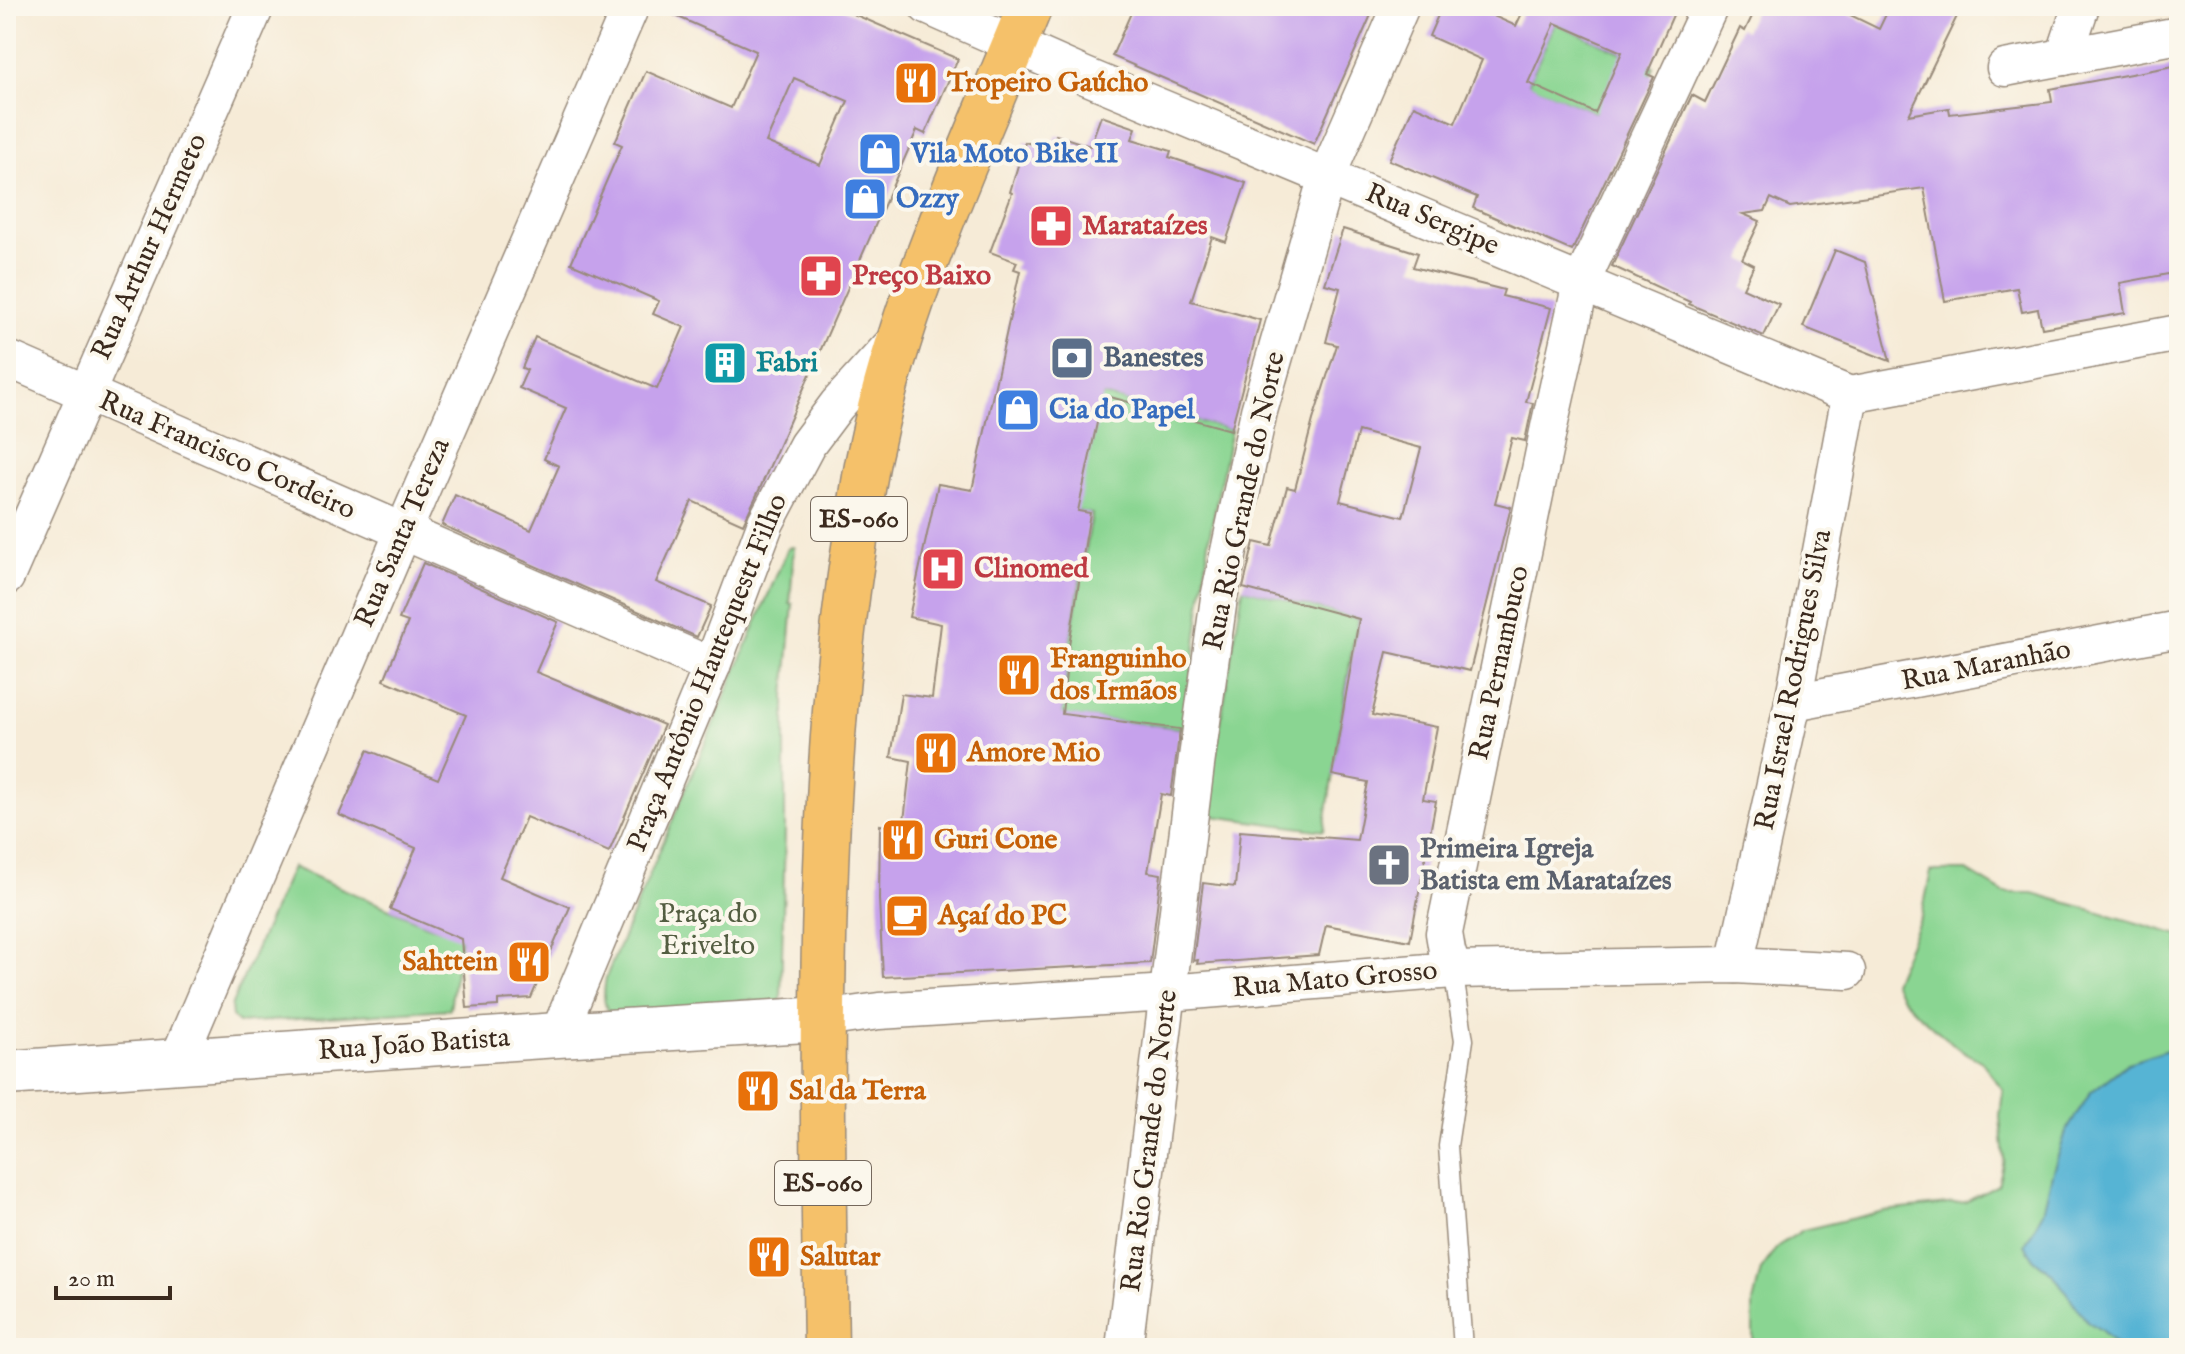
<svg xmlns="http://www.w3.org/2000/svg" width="2185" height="1354" font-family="'IM FELL English',serif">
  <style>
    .green { fill: #8ad592; stroke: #628058; stroke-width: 2 }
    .water { fill: #56b4d4; stroke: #486f79; stroke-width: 2 }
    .building { fill: #c6a2ec; fill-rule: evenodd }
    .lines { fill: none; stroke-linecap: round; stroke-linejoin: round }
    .service-casing { stroke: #988a7a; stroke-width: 21 }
    .minor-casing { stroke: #988a7a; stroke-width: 39 }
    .tertiary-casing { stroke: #988a7a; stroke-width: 47 }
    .primary-casing { stroke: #988a7a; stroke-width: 47 }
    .service { stroke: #fff; stroke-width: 18 }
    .minor { stroke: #fff; stroke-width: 36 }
    .tertiary { stroke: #fff; stroke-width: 44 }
    .primary { stroke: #f5c16b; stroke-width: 44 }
    .labels { text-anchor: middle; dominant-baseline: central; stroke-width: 8; stroke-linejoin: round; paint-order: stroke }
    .shield { fill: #fbf7ec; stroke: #75685c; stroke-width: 2 }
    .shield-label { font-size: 26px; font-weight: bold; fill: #3b2a1e }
    .food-label { font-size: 28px; font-weight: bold; fill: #c56008; stroke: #fbf7ec; text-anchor: start }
    .shop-label { font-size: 28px; font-weight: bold; fill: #366cbe; stroke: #fbf7ec; text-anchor: start }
    .street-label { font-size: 28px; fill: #3b2a1e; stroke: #fbf7ec }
    .health-label { font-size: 28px; font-weight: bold; fill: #be3a42; stroke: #fbf7ec; text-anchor: start }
    .service-label { font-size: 28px; font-weight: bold; fill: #4e5e75; stroke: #fbf7ec; text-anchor: start }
    .culture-label { font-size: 28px; font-weight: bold; fill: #0d838f; stroke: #fbf7ec; text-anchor: start }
    .worship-label { font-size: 28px; font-weight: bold; fill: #5b616d; stroke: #fbf7ec; text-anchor: start }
    .park-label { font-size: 28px; fill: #535d41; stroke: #fbf7ec }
  </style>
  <rect width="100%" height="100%" fill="#fbf7ec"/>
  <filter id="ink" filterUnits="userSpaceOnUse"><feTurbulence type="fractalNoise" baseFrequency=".0125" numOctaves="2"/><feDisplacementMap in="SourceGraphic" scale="16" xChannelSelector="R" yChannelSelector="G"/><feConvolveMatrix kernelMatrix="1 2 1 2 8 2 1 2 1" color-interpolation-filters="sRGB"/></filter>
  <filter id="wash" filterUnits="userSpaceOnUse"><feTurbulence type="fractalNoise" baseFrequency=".006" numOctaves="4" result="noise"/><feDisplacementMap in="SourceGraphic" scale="32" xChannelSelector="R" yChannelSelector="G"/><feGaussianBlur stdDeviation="1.8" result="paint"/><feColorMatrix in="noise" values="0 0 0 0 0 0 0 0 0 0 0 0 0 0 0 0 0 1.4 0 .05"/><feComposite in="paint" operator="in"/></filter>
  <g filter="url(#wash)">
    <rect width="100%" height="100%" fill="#f6ebd7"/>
    <!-- green -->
    <g class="green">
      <polygon points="1516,6 1563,6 1556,23 1654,67 1641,97 1595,113 1528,84 1555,23"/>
      <polygon points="1103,395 1231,430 1210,534 1185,729 1062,715 1068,651 1092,514 1052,506"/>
      <path d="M794,547L790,604H793L785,696V829L781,1000L753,1010L752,1000L642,1013L609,1014C602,1001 604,991 606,977L788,548Z"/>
      <polygon points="1243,588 1359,619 1353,644 1324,831 1205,815"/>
      <polygon points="292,867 427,925 461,936 450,1009 238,1023 232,1017 231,1006"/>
      <polygon points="1931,871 1967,871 2004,893 2033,893 2179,935 2179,1348 1782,1348 1753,1341 1753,1303 1761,1270 1778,1246 1803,1230 1884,1211 1966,1202 1998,1185 2004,1160 2000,1117 2003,1090 1982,1062 1958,1048 1919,1015 1902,998 1893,982 1922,915"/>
    </g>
    <!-- water -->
    <polygon class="water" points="2179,1048 2179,1348 2120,1348 2102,1331 2087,1321 2053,1274 2034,1259 2025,1245 2043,1212 2052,1174 2067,1129 2091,1092 2128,1063 2171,1049"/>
    <g id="blocks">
      <!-- building -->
      <g class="building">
        <path d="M653,6H835L958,59L925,134L917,130L761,486L743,524L692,501L656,582L711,606L697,637L442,525L455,495L531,530L559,466L544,459L566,408L519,388L527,370L522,368L535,337L657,389L684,327L653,314L659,301L571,263L622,145L615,142L646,71L731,108L756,51ZM794,78L848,101L820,165L766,142Z"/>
        <polygon points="1134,6 1375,6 1314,144 1112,56"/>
        <path d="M1442,6H1471L1516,26L1524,9L1517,6H1677L1647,74L1654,77L1572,251L1473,208L1477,197L1389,160L1414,105L1455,123L1482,60L1429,36ZM1555,23L1622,52L1595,113L1528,83Z"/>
        <polygon points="1757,6 1832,6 1879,29 1890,6 1962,6 1909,115 1949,108 1950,114 2052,102 2050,89 2179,65 2179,272 2120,283 2125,313 2042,328 2038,309 2022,312 2017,288 1945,301 1924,188 1790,207 1771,198 1765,211 1743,214 1760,221 1742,259 1754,265 1743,288 1779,304 1764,336 1689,304 1690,302 1612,266 1692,95 1705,102 1740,28 1745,31"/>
        <polygon points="1101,116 1136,128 1132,139 1171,151 1169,157 1246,183 1226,242 1212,237 1191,301 1260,320 1231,430 1103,395 1078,511 1090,513 1068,651 1062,714 1180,729 1171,796 1161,794 1148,872 1161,874 1150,963 883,977 879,899 880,825 903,829 911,761 891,757 901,694 932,698 941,624 909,617 938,484 972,490 1020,271 1014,269 1017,262 990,252 1012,193 1010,192 1025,142 1051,150 1056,135 1090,146"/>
        <path d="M1343,229L1418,253L1413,267L1504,290L1502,296L1551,308L1526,402L1533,403L1525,441L1512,438L1495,503L1511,507L1470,671L1387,652L1372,715L1437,727L1423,799L1436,801L1410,941L1326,925L1319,955L1197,964L1198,960L1193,961L1203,883L1235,887L1240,831L1357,840L1368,782L1332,775L1359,619L1243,588L1254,542L1271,546L1287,487L1295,489L1313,420L1337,345L1326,342L1340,288L1325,284ZM1358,431L1421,448L1403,517L1340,501Z"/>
        <polygon points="1835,250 1865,262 1890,361 1803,327"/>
        <polygon points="423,563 558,622 536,672 664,725 609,852 526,817 500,877 570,907 531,998 498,1000 498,1006 467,1008 461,939 390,909 416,848 339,815 368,750 438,779 466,715 384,680 408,622 399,619"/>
      </g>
    </g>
  </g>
  <g filter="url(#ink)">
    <use href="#blocks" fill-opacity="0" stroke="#988a7a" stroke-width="2"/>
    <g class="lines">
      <!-- service casing -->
      <g class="service-casing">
        <polyline id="service" points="1453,970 1464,1040 1448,1146 1463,1348"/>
      </g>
      <!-- minor casing -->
      <g class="minor-casing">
        <g id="minor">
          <polyline points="927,6 1083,75 1850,395"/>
          <polyline points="2064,57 2081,6"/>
          <polyline points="2005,68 2179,35"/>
          <polyline points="6,358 712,666"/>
          <polyline points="1850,395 2179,333"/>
          <polyline points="6,577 256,6"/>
          <polyline points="1793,702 2179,629"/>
          <polyline points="1735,965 1793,702 1850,395"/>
          <polyline points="1453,970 1447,951 1444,933 1549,427 1581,283 1710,6"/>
          <polyline points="823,1019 879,1011 1168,993 1453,970 1735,965 1847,971"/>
          <polyline points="558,1035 712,666 766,522 807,445 837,405 899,337"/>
          <polyline points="177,1062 403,532 631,6"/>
          <polyline points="1124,1348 1196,765 1219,598 1259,411 1327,176 1401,6"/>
        </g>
      </g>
      <!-- tertiary casing -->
      <g class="tertiary-casing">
        <polyline id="tertiary" points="6,1073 558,1035 823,1019"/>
      </g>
      <!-- primary casing -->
      <g class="primary-casing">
        <path id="primary" d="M826,1348C823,1159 819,971 830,782C835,695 844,608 858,522C862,497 865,471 871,447C903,293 972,151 1030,6"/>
      </g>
      <!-- service -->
      <use href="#service" class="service"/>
      <!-- minor -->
      <use href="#minor" class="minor"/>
      <!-- tertiary -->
      <use href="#tertiary" class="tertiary"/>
      <!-- primary -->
      <use href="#primary" class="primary"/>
    </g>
  </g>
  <!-- icons -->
  <defs>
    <g id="restaurant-square" transform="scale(2.3)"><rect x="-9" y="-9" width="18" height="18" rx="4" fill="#e8710a" stroke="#fbf7ec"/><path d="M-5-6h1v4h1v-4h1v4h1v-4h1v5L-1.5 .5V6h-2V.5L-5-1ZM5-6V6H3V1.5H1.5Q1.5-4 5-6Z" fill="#fff"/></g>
    <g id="shop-square" transform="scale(2.3)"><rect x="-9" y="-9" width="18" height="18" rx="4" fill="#3f7fe0" stroke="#fbf7ec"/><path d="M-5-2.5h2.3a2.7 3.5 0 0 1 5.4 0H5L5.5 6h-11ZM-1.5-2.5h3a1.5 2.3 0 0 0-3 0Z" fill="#fff"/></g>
    <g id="pharmacy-square" transform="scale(2.3)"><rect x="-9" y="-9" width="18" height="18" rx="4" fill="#e0444e" stroke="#fbf7ec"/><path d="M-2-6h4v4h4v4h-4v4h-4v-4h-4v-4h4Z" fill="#fff"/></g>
    <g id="bank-square" transform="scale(2.3)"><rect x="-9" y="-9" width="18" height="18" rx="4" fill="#5c6f8a" stroke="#fbf7ec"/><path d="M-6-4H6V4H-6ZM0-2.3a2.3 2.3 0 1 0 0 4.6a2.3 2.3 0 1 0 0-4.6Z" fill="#fff"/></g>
    <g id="building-square" transform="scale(2.3)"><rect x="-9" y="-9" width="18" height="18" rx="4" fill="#0f9aa8" stroke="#fbf7ec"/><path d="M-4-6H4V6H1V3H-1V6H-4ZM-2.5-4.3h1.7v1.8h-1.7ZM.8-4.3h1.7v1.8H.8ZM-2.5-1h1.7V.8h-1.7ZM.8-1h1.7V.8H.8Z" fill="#fff"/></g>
    <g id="hospital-square" transform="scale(2.3)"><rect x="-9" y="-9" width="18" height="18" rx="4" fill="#e0444e" stroke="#fbf7ec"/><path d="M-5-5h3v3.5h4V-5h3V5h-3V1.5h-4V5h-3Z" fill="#fff"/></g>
    <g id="church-square" transform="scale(2.3)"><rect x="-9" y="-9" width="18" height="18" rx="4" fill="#6b7280" stroke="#fbf7ec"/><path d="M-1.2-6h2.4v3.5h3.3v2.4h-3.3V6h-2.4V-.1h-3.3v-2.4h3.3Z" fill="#fff"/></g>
    <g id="cafe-square" transform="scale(2.3)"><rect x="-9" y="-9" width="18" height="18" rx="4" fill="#e8710a" stroke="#fbf7ec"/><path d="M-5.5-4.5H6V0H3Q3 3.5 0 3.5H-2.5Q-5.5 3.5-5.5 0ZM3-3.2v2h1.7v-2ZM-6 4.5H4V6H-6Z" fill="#fff"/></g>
  </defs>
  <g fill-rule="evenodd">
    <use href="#restaurant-square" x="916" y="83"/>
    <use href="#shop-square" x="880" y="154"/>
    <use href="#shop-square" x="865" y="199"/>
    <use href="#pharmacy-square" x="1051" y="226"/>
    <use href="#pharmacy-square" x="821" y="276"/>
    <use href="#bank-square" x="1072" y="358"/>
    <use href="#building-square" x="725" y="363"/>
    <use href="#shop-square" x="1018" y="410"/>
    <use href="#hospital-square" x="943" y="569"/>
    <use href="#restaurant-square" x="1019" y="675"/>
    <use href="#restaurant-square" x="936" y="753"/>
    <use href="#restaurant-square" x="903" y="840"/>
    <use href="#church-square" x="1389" y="865"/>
    <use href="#cafe-square" x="907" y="916"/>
    <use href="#restaurant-square" x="529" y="962"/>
    <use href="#restaurant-square" x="758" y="1091"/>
    <use href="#restaurant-square" x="769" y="1257"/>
  </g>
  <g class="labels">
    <!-- shield labels -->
    <g class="shield">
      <rect x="811" y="497" width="96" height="44" rx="6"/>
      <rect x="775" y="1161" width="96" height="44" rx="6"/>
    </g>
    <g class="shield-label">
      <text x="859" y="519">ES-060</text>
      <text x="823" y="1183">ES-060</text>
    </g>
    <!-- food labels -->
    <g class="food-label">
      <text x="947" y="83">Tropeiro Gaúcho</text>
      <text x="1050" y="659">Franguinho<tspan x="1050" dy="32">dos Irmãos</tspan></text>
      <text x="967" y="753">Amore Mio</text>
      <text x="934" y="840">Guri Cone</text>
      <text x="938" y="916">Açaí do PC</text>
      <text x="498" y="962" text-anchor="end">Sahttein</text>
      <text x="789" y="1091">Sal da Terra</text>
      <text x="800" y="1257">Salutar</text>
    </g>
    <!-- shop labels -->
    <g class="shop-label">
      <text x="911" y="154">Vila Moto Bike II</text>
      <text x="896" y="199">Ozzy</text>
      <text x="1049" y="410">Cia do Papel</text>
    </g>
    <!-- street labels -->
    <g class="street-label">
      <text transform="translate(1432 220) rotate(23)">Rua Sergipe</text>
      <text transform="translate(150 247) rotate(-66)">Rua Arthur Hermeto</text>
      <text transform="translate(227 456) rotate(24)">Rua Francisco Cordeiro</text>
      <text transform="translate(1245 501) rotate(-78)">Rua Rio Grande do Norte</text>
      <text transform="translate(403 533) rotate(-67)">Rua Santa Tereza</text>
      <text transform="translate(1500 663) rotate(-78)">Rua Pernambuco</text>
      <text transform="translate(1986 666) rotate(-11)">Rua Maranhão</text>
      <text transform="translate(708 673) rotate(-68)">Praça Antônio Hautequestt Filho</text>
      <text transform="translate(1794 680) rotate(-79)">Rua Israel Rodrigues Silva</text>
      <text transform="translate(1335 980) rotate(-5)">Rua Mato Grosso</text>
      <text transform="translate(414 1045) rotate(-4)">Rua João Batista</text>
      <text transform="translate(1150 1141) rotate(-83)">Rua Rio Grande do Norte</text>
    </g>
    <!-- health labels -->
    <g class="health-label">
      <text x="1082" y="226">Marataízes</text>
      <text x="852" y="276">Preço Baixo</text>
      <text x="974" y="569">Clinomed</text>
    </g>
    <!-- service labels -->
    <g class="service-label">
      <text x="1103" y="358">Banestes</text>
    </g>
    <!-- culture labels -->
    <g class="culture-label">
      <text x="756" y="363">Fabri</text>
    </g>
    <!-- worship labels -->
    <g class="worship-label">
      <text x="1420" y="849">Primeira Igreja<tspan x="1420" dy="32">Batista em Marataízes</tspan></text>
    </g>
    <!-- park labels -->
    <g class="park-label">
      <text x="708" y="914">Praça do<tspan x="708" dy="32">Erivelto</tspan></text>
    </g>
  </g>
  <!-- margin -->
  <rect width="2185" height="1354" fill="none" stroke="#fbf7ec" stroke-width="32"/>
  <!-- scale -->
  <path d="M56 1286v12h114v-12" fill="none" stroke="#3b2a1e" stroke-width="4"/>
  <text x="68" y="1286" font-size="24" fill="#3b2a1e" stroke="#fbf7ec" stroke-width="6" paint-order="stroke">20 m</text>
</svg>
